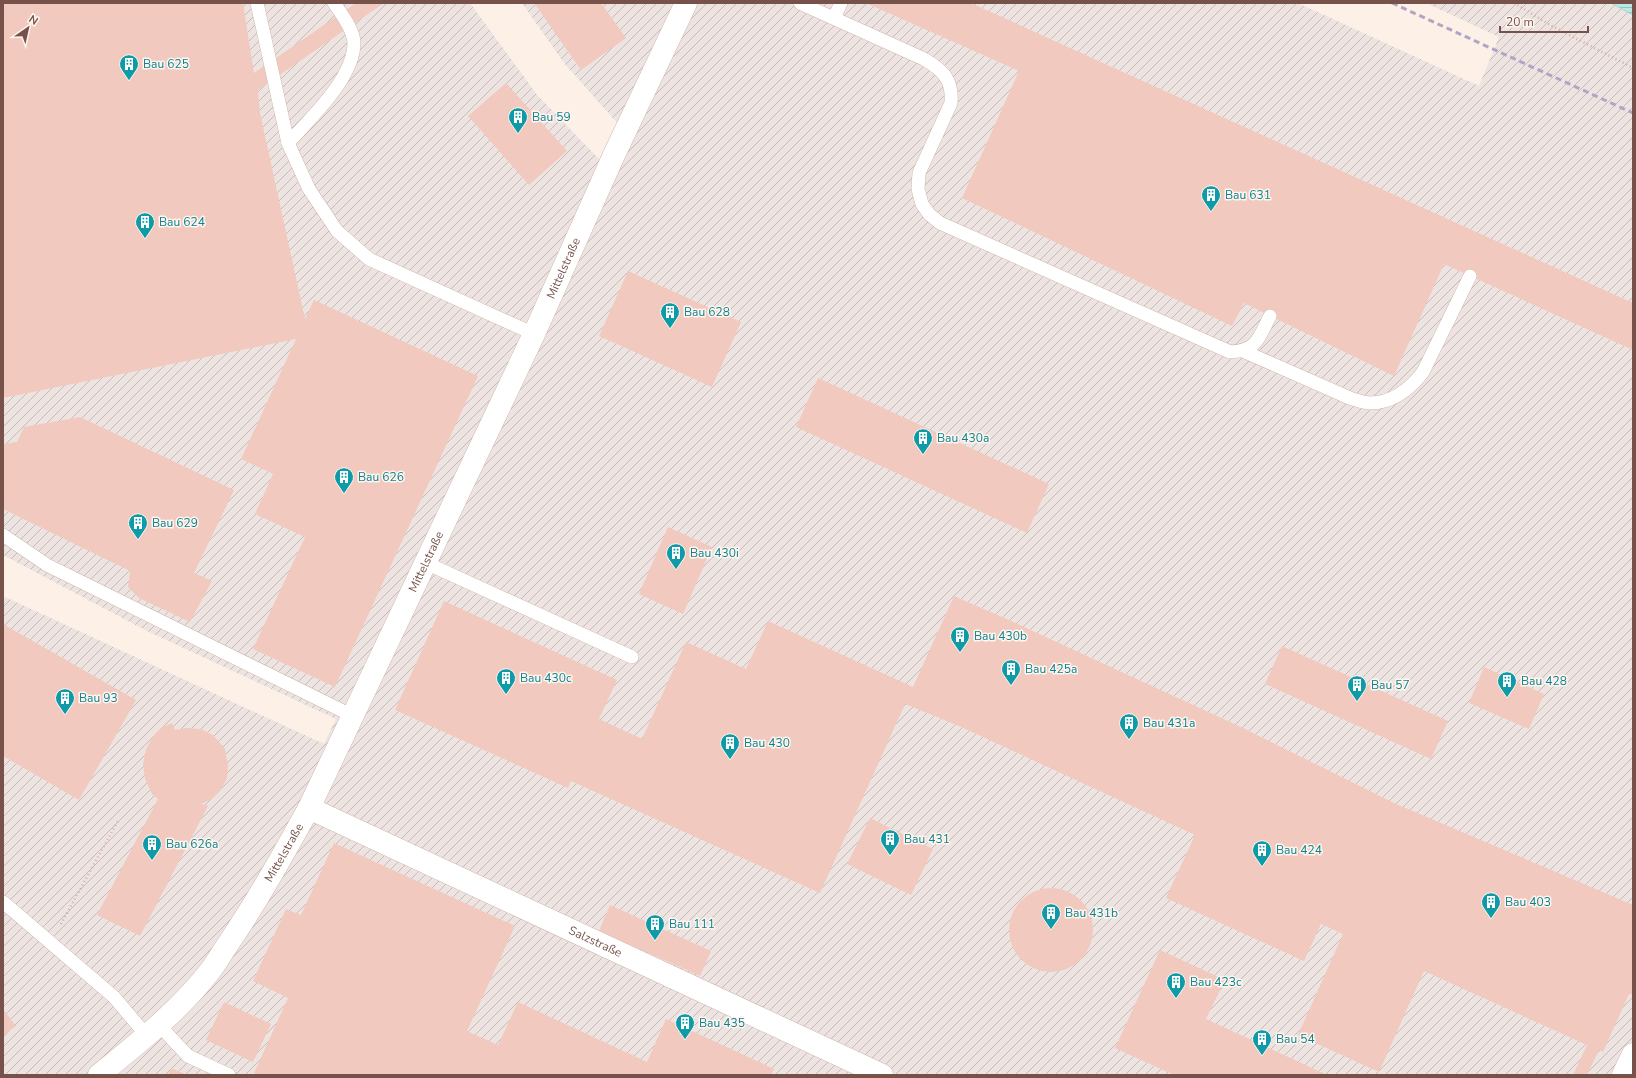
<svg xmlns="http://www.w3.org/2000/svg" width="1636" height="1078" font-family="'Nunito Sans',sans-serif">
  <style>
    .industrial { fill: url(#industrial-furrows) }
    .water { fill: url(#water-rules); stroke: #a1d8d7 }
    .building { fill: #f2c9be }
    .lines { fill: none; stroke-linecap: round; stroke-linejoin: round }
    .service-casing { stroke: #d1b8af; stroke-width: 14 }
    .minor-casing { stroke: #d1b8af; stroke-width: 23 }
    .path { stroke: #d7aca1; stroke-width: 2.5; stroke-dasharray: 1 3; stroke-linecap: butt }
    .service { stroke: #fff; stroke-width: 13 }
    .minor { stroke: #fff; stroke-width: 22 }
    .rail { stroke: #b1a5c7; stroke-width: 3; stroke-dasharray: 6 4; stroke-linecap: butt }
    .labels { text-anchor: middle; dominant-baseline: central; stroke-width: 3; stroke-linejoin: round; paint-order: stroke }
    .culture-label { font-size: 12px; fill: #0d838f; stroke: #fff5ee; text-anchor: start }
    .street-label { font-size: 12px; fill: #77524b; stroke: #fff5ee }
  </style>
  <defs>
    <pattern id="industrial-furrows" width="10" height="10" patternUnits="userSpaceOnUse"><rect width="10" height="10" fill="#ede4e1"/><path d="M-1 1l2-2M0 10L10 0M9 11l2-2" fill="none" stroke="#c5bbb8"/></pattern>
    <pattern id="water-rules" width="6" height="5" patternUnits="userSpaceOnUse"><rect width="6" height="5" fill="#bbe7e5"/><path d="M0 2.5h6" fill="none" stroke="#9dbebc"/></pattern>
  </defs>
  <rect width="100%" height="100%" fill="#fcf0e7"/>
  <!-- industrial -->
  <polygon class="industrial" points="3,3 470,3 538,96 602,162 619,125 564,63 522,3 1298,3 1479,86 1499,37 1426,3 1611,3 1633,15 1633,1075 3,1075 3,596 324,744 336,719 145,630 3,555"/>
  <!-- water -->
  <polygon class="water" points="1611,3 1633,3 1633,15"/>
  <!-- building -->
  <g class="building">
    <polygon points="3,3 243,3 254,73 356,3 384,3 258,90 260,113 305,319 314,300 478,376 335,687 253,649 305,537 255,514 273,474 241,459 296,339 3,398"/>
    <polygon points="534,3 601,3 626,38 581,70"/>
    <polygon points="866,3 971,3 1633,303 1633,350 1444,264 1394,376 1244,303 1232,326 962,198 1019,71"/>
    <polygon points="506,83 567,151 529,185 468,116"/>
    <polygon points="628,271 741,322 712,387 599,336"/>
    <polygon points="818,378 1049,484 1027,533 796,427"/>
    <polygon points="80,417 234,490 194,573 212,581 190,622 139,598 128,587 130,571 3,509 3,444 17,442 24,427"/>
    <polygon points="668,527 712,547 683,614 639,594"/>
    <polygon points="954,596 1009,620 1243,728 1394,803 1633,905 1633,995 1629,994 1603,1052 1599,1050 1587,1075 1573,1075 1587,1045 1424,971 1379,1072 1298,1035 1343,934 1321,924 1304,961 1166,898 1195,835 959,726 905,704 820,893 571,781 568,788 395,710 444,601 617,680 599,719 642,739 686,642 746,669 768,621 913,687"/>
    <polygon points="3,624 136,700 79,800 3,756"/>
    <polygon points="1282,646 1448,721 1431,759 1265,684"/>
    <polygon points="1484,667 1544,694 1529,729 1469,703"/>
    <polygon points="172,723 175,730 186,728 201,729 213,735 225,749 228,766 227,778 221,790 212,799 201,804 208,806 140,936 97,915 158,799 152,794 145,779 143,764 146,749 154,735 161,728"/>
    <polygon points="870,818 933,849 911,895 847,864"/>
    <polygon points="334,843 515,926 467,1031 498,1045 518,1002 647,1062 666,1019 774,1069 771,1075 259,1075 254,1073 288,998 253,981 286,909 301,915"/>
    <circle cx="1051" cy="930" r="42"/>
    <polygon points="610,905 711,951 700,976 599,931"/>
    <polygon points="1160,950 1225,980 1206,1019 1327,1075 1174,1075 1115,1048"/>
    <polygon points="224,1002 271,1024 253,1062 206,1040"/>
    <polygon points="3,1009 16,1026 3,1036"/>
    <polygon points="171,1068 187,1075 168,1075"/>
  </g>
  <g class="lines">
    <!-- service casing -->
    <g class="service-casing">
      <g id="service">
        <polyline points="257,3 288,143 309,189 337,231 369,259 534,334"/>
        <path d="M800,3L924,59C943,70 953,80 951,103L919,173L918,189L922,204L929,214L940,223L1230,352C1258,350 1258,339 1270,316"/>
        <polyline points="834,18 841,3"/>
        <path d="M288,143C310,119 354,78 354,43C354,30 341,13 334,3"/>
        <path d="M1243,351L1352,399C1357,400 1364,403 1370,403C1393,403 1410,389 1423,372L1470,276"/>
        <polyline points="3,535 47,565 353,716"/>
        <polyline points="426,563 632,657"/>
        <polyline points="3,902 114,997 147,1036"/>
        <polyline points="158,1024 188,1056 229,1075"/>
      </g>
    </g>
    <!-- minor casing -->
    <g class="minor-casing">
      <g id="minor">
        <path id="s1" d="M309,808L882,1075"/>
        <path id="s2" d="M99,1075C138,1043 179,1011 210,971C217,962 223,951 230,941C259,898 284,853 309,808L534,334L613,157L686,3"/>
        <polyline points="1623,1075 1633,1054"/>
      </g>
    </g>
    <!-- path -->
    <g class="path">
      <polyline points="1514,3 1552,26 1633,68"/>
      <polyline points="61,924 119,819"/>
    </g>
    <!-- service -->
    <use href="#service" class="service"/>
    <!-- minor -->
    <use href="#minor" class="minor"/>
    <!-- rail -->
    <polyline class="rail" points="1392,3 1633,113"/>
  </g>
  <!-- icons -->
  <defs>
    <g id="building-pin" transform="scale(1)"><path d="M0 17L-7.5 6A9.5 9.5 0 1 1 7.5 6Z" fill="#0f9aa8" stroke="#fff5ee"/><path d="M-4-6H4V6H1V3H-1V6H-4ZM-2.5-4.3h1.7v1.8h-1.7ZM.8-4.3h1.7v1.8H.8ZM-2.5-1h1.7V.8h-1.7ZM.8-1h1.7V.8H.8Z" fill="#fff"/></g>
  </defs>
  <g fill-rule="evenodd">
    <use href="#building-pin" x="129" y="64"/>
    <use href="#building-pin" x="518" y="117"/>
    <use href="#building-pin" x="1211" y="195"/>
    <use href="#building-pin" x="145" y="222"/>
    <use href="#building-pin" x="670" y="312"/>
    <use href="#building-pin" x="923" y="438"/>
    <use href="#building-pin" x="344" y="477"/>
    <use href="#building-pin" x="138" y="523"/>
    <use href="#building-pin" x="676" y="553"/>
    <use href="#building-pin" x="960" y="636"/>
    <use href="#building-pin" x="1011" y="669"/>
    <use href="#building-pin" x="506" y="678"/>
    <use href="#building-pin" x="1507" y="681"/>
    <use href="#building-pin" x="1357" y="685"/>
    <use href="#building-pin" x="65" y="698"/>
    <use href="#building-pin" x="1129" y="723"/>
    <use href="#building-pin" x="730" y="743"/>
    <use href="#building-pin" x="890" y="839"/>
    <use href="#building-pin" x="152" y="844"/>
    <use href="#building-pin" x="1262" y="850"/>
    <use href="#building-pin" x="1491" y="902"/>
    <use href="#building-pin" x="1051" y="913"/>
    <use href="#building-pin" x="655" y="924"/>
    <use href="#building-pin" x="1176" y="982"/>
    <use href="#building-pin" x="685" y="1023"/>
    <use href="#building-pin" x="1262" y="1039"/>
  </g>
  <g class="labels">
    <!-- culture labels -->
    <g class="culture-label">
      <text x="143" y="64">Bau 625</text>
      <text x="532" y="117">Bau 59</text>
      <text x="1225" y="195">Bau 631</text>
      <text x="159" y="222">Bau 624</text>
      <text x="684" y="312">Bau 628</text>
      <text x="937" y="438">Bau 430a</text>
      <text x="358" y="477">Bau 626</text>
      <text x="152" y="523">Bau 629</text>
      <text x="690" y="553">Bau 430i</text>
      <text x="974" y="636">Bau 430b</text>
      <text x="1025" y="669">Bau 425a</text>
      <text x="520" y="678">Bau 430c</text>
      <text x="1521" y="681">Bau 428</text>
      <text x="1371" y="685">Bau 57</text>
      <text x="79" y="698">Bau 93</text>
      <text x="1143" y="723">Bau 431a</text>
      <text x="744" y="743">Bau 430</text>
      <text x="904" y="839">Bau 431</text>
      <text x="166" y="844">Bau 626a</text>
      <text x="1276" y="850">Bau 424</text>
      <text x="1505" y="902">Bau 403</text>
      <text x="1065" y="913">Bau 431b</text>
      <text x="669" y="924">Bau 111</text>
      <text x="1190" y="982">Bau 423c</text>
      <text x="699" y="1023">Bau 435</text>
      <text x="1276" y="1039">Bau 54</text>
    </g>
    <!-- street labels -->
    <g class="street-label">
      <text stroke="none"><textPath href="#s2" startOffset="940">Mittelstraße</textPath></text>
      <text stroke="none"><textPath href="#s2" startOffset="616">Mittelstraße</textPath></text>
      <text stroke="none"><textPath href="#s2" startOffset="292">Mittelstraße</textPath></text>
      <text stroke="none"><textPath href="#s1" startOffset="316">Salzstraße</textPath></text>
    </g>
  </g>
  <!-- border -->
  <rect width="1636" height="1078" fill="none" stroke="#77524b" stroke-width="8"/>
  <!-- north arrow -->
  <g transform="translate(28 28) rotate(34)" stroke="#fff5ee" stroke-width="3" paint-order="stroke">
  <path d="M0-3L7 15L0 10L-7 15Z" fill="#77524b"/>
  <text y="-6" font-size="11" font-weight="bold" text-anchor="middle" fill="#77524b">N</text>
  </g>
  <!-- scale -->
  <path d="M1500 26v6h88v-6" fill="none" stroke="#77524b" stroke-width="2"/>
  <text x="1506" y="26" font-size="12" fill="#77524b" stroke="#fff5ee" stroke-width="3" paint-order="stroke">20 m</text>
</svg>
